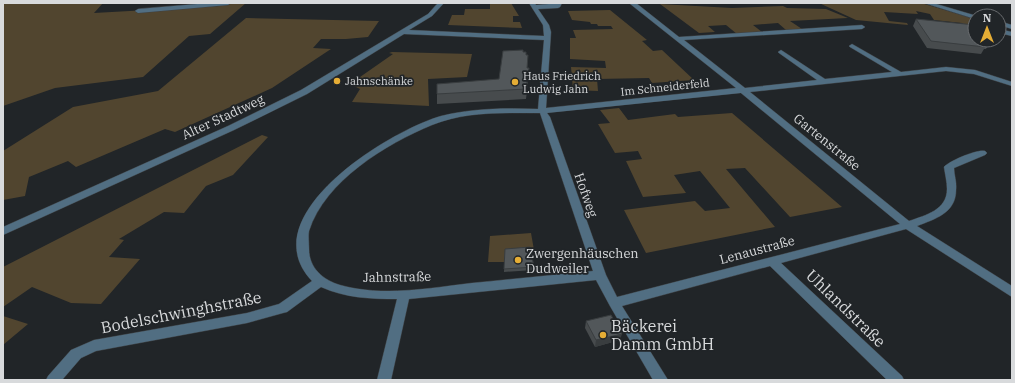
<svg xmlns="http://www.w3.org/2000/svg" width="1015" height="383" font-family="'IBM Plex Serif',serif">
  <style>
    .green { fill: #51452f }
    .lines { fill: none; stroke-linecap: round; stroke-linejoin: round }
    .minor-casing { stroke: #3e4245; stroke-width: 1 }
    .minor { fill: #516e82; fill-rule: evenodd }
    .wall { fill: #474b4d }
    .shaded-wall { fill: #393d3f }
    .building { fill: #52575a; stroke: #393d3f }
    .poi-dot { fill: #e5ad35; stroke: #212528; stroke-width: 1.5 }
    .labels { text-anchor: middle; dominant-baseline: central; stroke-width: 3.5; stroke-linejoin: round; paint-order: stroke }
    .far-poi-label { font-size: 11px; fill: #d8dadc; stroke: #212528; text-anchor: start }
    .far-street-label { font-size: 11px; fill: #d8dadc; stroke: #212528 }
    .street-label { font-size: 13px; fill: #d8dadc; stroke: #212528 }
    .poi-label { font-size: 13px; fill: #d8dadc; stroke: #212528; text-anchor: start }
    .near-street-label { font-size: 16px; fill: #d8dadc; stroke: #212528 }
    .near-poi-label { font-size: 16px; fill: #d8dadc; stroke: #212528; text-anchor: start }
  </style>
  <rect width="100%" height="100%" fill="#212528"/>
  <!-- green -->
  <g class="green">
    <polygon points="3,3 103,3 94,13 219,6 236,3 246,3 210,34 189,36 143,77 55,88 3,106"/>
    <polygon points="490,3 511,3 519,16 513,16 513,22 520,22 522,28 448,25 452,15 464,15 465,9 490,9"/>
    <polygon points="819,3 921,3 975,19 975,26 964,25 962,23 934,20 930,14 916,11 918,14 884,12 889,21 907,23 908,25 856,20"/>
    <polygon points="660,4 732,8 783,6 787,8 826,9 848,18 790,21 802,29 786,30 778,23 753,25 762,32 737,34 726,25 708,26 715,32 699,33"/>
    <polygon points="610,10 647,40 642,41 653,51 662,50 694,80 652,83 649,78 597,79 598,91 573,90 571,67 606,68 605,61 570,59 570,38 576,38 573,30 613,29 611,26 598,26 597,24 591,24 590,22 572,20 568,11"/>
    <polygon points="246,18 379,21 368,37 346,39 321,39 313,48 331,49 272,88 175,132 165,129 76,167 68,161 29,177 25,196 3,200 3,151 73,107 158,91"/>
    <polygon points="392,52 472,54 467,77 428,79 429,106 352,102 360,89 350,84 393,54 389,53"/>
    <polygon points="619,108 628,120 675,114 678,117 732,113 842,207 790,217 745,168 726,169 775,227 646,253 624,210 695,201 705,211 730,208 700,171 674,175 686,193 643,197 626,161 642,159 638,151 615,153 598,124 610,123 600,110"/>
    <polygon points="262,135 268,137 233,175 206,186 184,213 164,212 119,239 124,240 109,257 140,259 101,304 71,303 32,287 3,307 3,267"/>
    <polygon points="531,233 534,250 505,253 505,262 488,262 490,236"/>
    <polygon points="3,316 28,324 3,345"/>
  </g>
  <g class="lines">
    <!-- minor casing -->
    <g class="minor-casing">
      <g id="minor">
        <polygon points="209,3 231,3 228,5 138,13 135,11 138,9"/>
        <path d="M438,3H444L432,16L409,30L544,36L543,25L529,3H535L536,5L562,3L560,7L558,8L538,9L549,25L551,32L546,108L736,88L629,3H636L679,37L862,25L865,27L862,29L684,40L745,88L817,80L779,53L778,52L781,50L825,79L892,72L850,47L849,46L852,44L901,72L946,67L975,70L1012,82V86L974,74L946,71L750,92L909,221C926,215 947,210 947,189C947,182 945,174 944,167C949,161 977,149 985,151L987,153L985,155L954,168C954,175 957,182 956,190C956,213 935,219 917,226L1012,286V297L906,229L781,263L902,376L904,380H887L770,266L622,306L668,380H653L610,306L596,280L409,299L391,380H377L397,299C370,299 346,298 321,287L287,312L283,313L247,323L96,351L81,358L62,380H46L48,376L71,350L94,340L247,313L279,304L312,281C250,216 389,131 441,116C473,108 506,108 538,109L544,40L404,34L307,94L234,130L3,235V227L228,126L301,90L428,14ZM741,93L900,224L617,297L606,275L550,117L547,113ZM540,113L593,271C553,275 512,279 472,283C430,288 382,297 340,285C323,280 309,268 309,249C309,243 308,236 309,231C325,181 386,144 432,125C466,111 504,113 540,113Z"/>
        <polygon points="924,3 933,3 977,16 975,16 975,19"/>
        <polygon points="999,21 1012,25 1012,29 999,25"/>
        <polygon points="999,29 1012,32 1012,36 999,33"/>
      </g>
    </g>
    <!-- minor -->
    <use href="#minor" class="minor"/>
  </g>
  <!-- wall -->
  <g class="wall">
    <polygon points="916,19 990,42 986,49 984,49 981,54 927,48 913,26"/>
    <polygon points="523,52 527,68 528,78 526,99 437,104 437,94 499,79"/>
    <polygon points="505,249 534,267 534,270 504,272"/>
    <polygon points="586,321 620,340 595,347 585,328"/>
  </g>
  <!-- shaded-wall -->
  <g class="shaded-wall">
    <polygon points="529,68 528,78 526,99 526,89"/>
    <polygon points="622,334 620,340 595,347 596,340"/>
  </g>
  <!-- building -->
  <g class="building">
    <polygon points="916,19 975,25 975,40 988,40 990,42 980,41 985,47 931,41"/>
    <polygon points="523,50 523,52 526,52 526,55 528,55 527,68 529,68 526,89 437,94 437,84 499,79 503,51"/>
    <polygon points="530,247 534,267 504,269 505,249"/>
    <polygon points="611,315 622,334 596,340 586,321"/>
  </g>
  <!-- markers -->
  <g class="poi-dot">
    <circle cx="337" cy="81" r="4"/>
    <circle cx="515" cy="82" r="4"/>
    <circle cx="518" cy="260" r="4"/>
    <circle cx="603" cy="335" r="4"/>
  </g>
  <g class="labels">
    <!-- far-poi labels -->
    <g class="far-poi-label">
      <text x="523" y="76">Haus Friedrich<tspan x="523" dy="13">Ludwig Jahn</tspan></text>
      <text x="345" y="81">Jahnschänke</text>
    </g>
    <!-- far-street labels -->
    <g class="far-street-label">
      <text transform="translate(665 87) rotate(-6)">Im Schneiderfeld</text>
    </g>
    <!-- street labels -->
    <g class="street-label">
      <text transform="translate(223 117) rotate(-25)">Alter Stadtweg</text>
      <text transform="translate(827 142) rotate(39)">Gartenstraße</text>
      <text transform="translate(586 195) rotate(71)">Hofweg</text>
      <text transform="translate(757 250) rotate(-15)">Lenaustraße</text>
      <text transform="translate(397 277) rotate(-1)">Jahnstraße</text>
    </g>
    <!-- poi labels -->
    <g class="poi-label">
      <text x="526" y="253">Zwergenhäuschen<tspan x="526" dy="15">Dudweiler</tspan></text>
    </g>
    <!-- near-street labels -->
    <g class="near-street-label">
      <text transform="translate(846 308) rotate(44)">Uhlandstraße</text>
      <text transform="translate(181 312) rotate(-11)">Bodelschwinghstraße</text>
    </g>
    <!-- near-poi labels -->
    <g class="near-poi-label">
      <text x="611" y="326">Bäckerei<tspan x="611" dy="18">Damm GmbH</tspan></text>
    </g>
  </g>
  <!-- border -->
  <rect width="1015" height="383" fill="none" stroke="#d8dadc" stroke-width="8"/>
  <!-- north arrow -->
  <g transform="translate(987 28)"><circle r="19" fill="#212528" stroke="#6a6d70"/>
  <path d="M0-3L7 15L0 10L-7 15Z" fill="#e5ad35"/>
  <text y="-6" font-size="11" font-weight="bold" text-anchor="middle" fill="#d8dadc">N</text>
  </g>
</svg>
